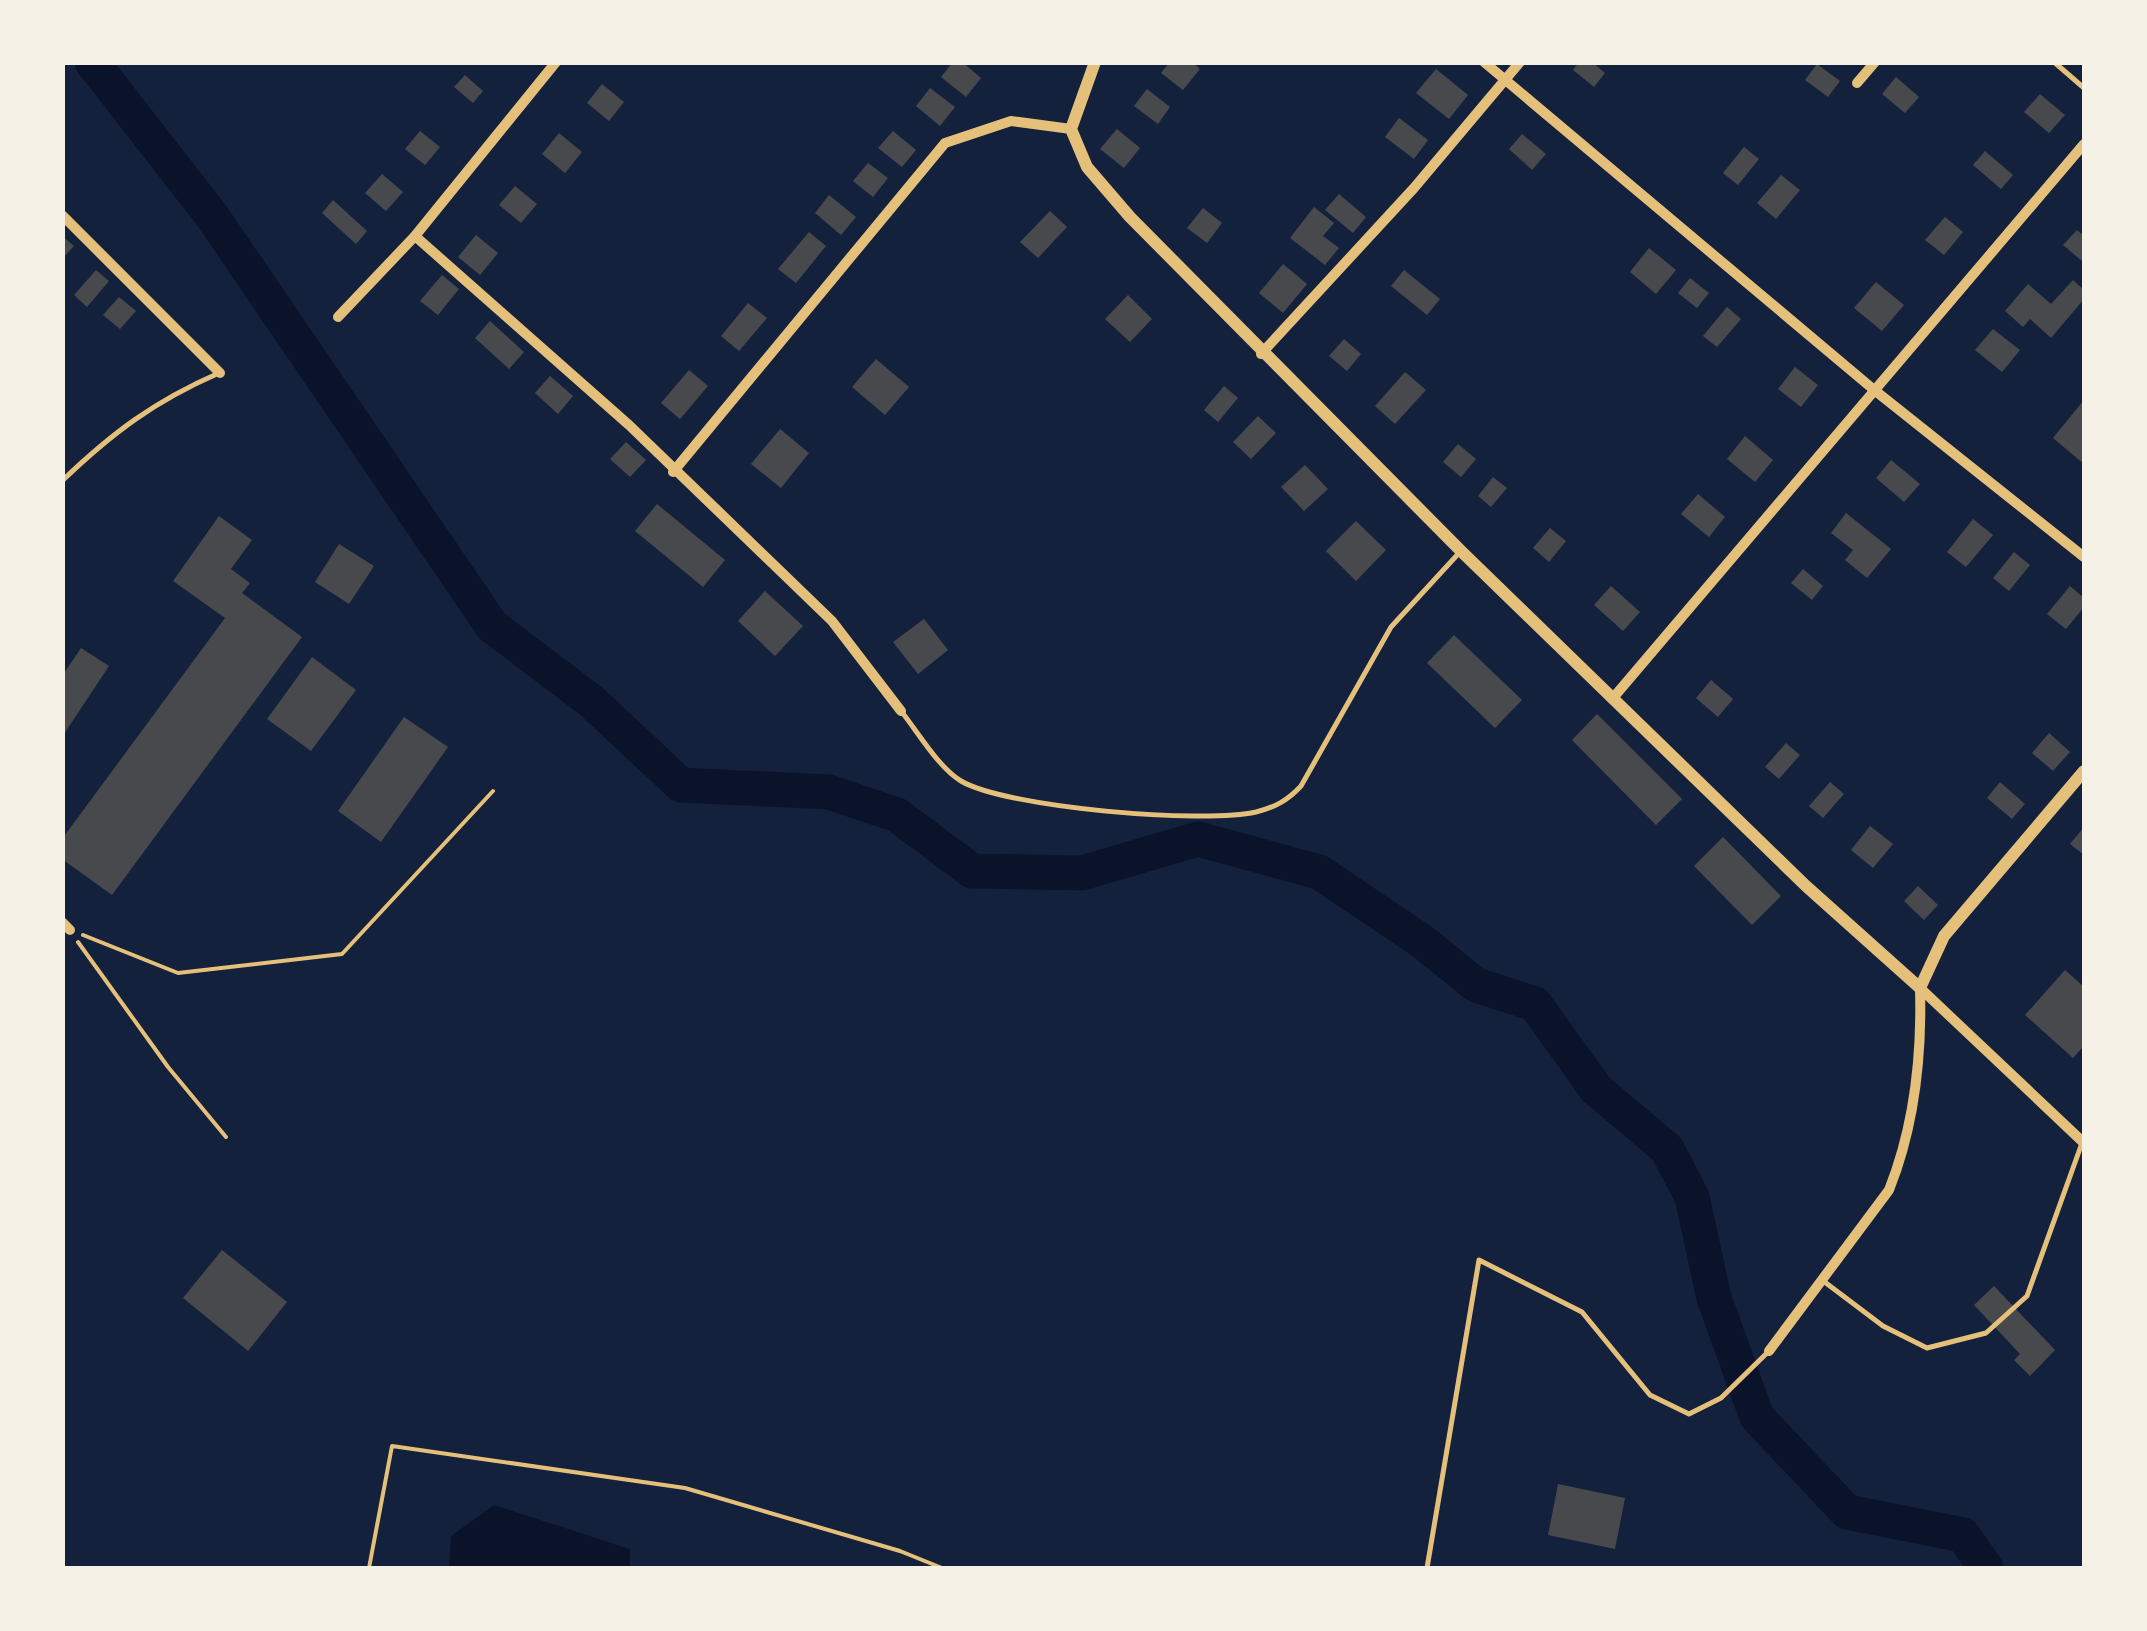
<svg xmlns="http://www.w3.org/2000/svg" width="2147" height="1631" font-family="'IBM Plex Serif',serif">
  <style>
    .water { fill: #0b132b }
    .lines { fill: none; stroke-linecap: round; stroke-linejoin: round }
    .river { stroke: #0b132b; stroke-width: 35 }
    .building { fill: #48494c }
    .path { stroke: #e5c07b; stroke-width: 4 }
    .service { stroke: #e5c07b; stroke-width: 5 }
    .minor { stroke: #e5c07b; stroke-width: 10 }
    .tertiary { stroke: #e5c07b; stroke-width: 12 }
  </style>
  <rect width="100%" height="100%" fill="#14213d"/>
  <!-- water -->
  <polygon class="water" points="494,1505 630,1549 630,1568 449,1568 451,1536"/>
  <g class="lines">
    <!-- river -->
    <polyline class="river" points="92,62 212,216 492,626 591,701 681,785 829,792 897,815 972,871 1082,873 1198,839 1319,872 1423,942 1476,985 1535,1004 1596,1089 1667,1149 1692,1197 1714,1298 1757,1417 1847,1512 1963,1535 1986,1568"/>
  </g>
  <!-- building -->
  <g class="building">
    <polygon points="953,62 962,62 981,78 966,97 941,77"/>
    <polygon points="1170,62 1192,62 1200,69 1183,90 1161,73"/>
    <polygon points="1579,62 1592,62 1605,73 1594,87 1573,70"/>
    <polygon points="1817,64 1840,81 1828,97 1805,80"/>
    <polygon points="1436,69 1468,95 1449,119 1416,93"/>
    <polygon points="465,75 483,91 473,103 454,87"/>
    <polygon points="1896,77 1919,97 1905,113 1882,94"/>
    <polygon points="602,84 624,102 609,121 587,103"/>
    <polygon points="930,88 955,107 940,126 916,106"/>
    <polygon points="1147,89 1170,107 1158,124 1134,106"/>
    <polygon points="2040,94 2065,115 2049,133 2024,112"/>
    <polygon points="1399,118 1428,140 1414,159 1385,137"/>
    <polygon points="1117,129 1140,148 1124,168 1100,149"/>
    <polygon points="420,131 440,147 425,165 405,149"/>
    <polygon points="893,131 916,150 902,167 878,148"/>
    <polygon points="559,133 582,152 565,173 542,154"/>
    <polygon points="1522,134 1546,154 1532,170 1509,149"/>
    <polygon points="1744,147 1759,159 1738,185 1723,173"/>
    <polygon points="1985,151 2013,175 2001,189 1973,165"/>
    <polygon points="868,163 888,178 873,197 853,181"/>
    <polygon points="382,174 403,192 386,211 365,193"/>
    <polygon points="1781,175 1800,190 1776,219 1757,203"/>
    <polygon points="515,186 537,204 521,223 499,205"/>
    <polygon points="1339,194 1366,217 1353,233 1325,210"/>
    <polygon points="829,195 856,217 841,235 815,213"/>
    <polygon points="333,200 367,231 356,244 322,213"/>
    <polygon points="1314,207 1334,223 1323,236 1339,248 1325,265 1290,238"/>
    <polygon points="1203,208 1222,223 1207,243 1187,228"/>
    <polygon points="1050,211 1067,227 1038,258 1020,242"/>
    <polygon points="1945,217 1963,232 1944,255 1925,240"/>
    <polygon points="2077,230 2084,236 2082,261 2063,245"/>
    <polygon points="809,232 826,246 796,283 778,269"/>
    <polygon points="476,235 498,253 480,275 458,257"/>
    <polygon points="62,236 74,246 62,259"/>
    <polygon points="1649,248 1676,270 1656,294 1630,272"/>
    <polygon points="1283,264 1307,284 1283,313 1259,293"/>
    <polygon points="96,270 109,281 87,307 74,295"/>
    <polygon points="1404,270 1440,299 1427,315 1391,286"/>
    <polygon points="442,275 459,289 438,315 420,301"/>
    <polygon points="1690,278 1709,293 1697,308 1678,293"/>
    <polygon points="2073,280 2084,290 2084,299 2051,338 2030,319 2023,327 2005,311 2028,284 2051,304"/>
    <polygon points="1876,282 1904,305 1882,331 1854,308"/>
    <polygon points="1128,295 1152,319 1130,342 1105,319"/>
    <polygon points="119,297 136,311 120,329 103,315"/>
    <polygon points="748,303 767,318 739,351 721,336"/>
    <polygon points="1727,307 1741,319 1717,347 1703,336"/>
    <polygon points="490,321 524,352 509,369 475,338"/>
    <polygon points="1993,329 2020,350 2002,372 1975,350"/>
    <polygon points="1344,339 1361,354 1347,371 1329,356"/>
    <polygon points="876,359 909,387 885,415 852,387"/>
    <polygon points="1795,367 1818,385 1801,407 1778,389"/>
    <polygon points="689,370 708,386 680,419 661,403"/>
    <polygon points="1405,372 1426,390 1395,424 1375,406"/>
    <polygon points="550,376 573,396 558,414 535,393"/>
    <polygon points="1224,386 1238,398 1218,422 1204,410"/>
    <polygon points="2084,400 2084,464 2053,438"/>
    <polygon points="1258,416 1276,433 1251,459 1233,442"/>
    <polygon points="780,429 809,453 781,488 751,464"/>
    <polygon points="1745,436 1773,460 1755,482 1727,459"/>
    <polygon points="626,442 646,460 630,477 610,459"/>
    <polygon points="1458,444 1476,459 1461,477 1443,462"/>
    <polygon points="1891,460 1920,484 1904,502 1876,478"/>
    <polygon points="1305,465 1328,489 1304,511 1281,487"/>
    <polygon points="1493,477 1507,488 1491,507 1478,496"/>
    <polygon points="1698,494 1725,517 1709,537 1681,514"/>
    <polygon points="657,504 725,560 703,587 635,531"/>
    <polygon points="1846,513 1891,549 1867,578 1845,560 1853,550 1831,533"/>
    <polygon points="219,516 252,540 231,569 250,583 242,593 302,637 112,895 62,859 62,839 225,618 173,581"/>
    <polygon points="1973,519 1993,535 1966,567 1947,552"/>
    <polygon points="1356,521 1386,550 1356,581 1326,551"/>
    <polygon points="1550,528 1566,541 1549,562 1533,548"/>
    <polygon points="339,544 374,566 349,604 315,582"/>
    <polygon points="2014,552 2030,565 2009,591 1993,578"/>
    <polygon points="1803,569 1823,586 1812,600 1791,583"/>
    <polygon points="1611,586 1640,612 1623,631 1594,605"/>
    <polygon points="2070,586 2084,598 2084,607 2066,629 2047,614"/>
    <polygon points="765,591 803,626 775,656 738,621"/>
    <polygon points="924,619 948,650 918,674 893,642"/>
    <polygon points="1454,635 1522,700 1495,728 1427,663"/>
    <polygon points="81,648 109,666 62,737 62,676"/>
    <polygon points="312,657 356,690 311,751 267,719"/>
    <polygon points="1711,680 1733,699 1718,717 1696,698"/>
    <polygon points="1597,714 1682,799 1656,825 1572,740"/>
    <polygon points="404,717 448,747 381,842 338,811"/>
    <polygon points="2049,733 2070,752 2053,771 2032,753"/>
    <polygon points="1786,743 1800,755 1779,779 1765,767"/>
    <polygon points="1830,782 1844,794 1823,818 1809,806"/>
    <polygon points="2000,782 2025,804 2012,819 1987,798"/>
    <polygon points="1870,826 1893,844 1873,868 1851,850"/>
    <polygon points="2084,827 2084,855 2070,844"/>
    <polygon points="1723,837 1781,896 1752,925 1694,866"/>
    <polygon points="1918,886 1938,905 1924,920 1904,901"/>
    <polygon points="2065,970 2084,987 2084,1046 2073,1058 2025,1015"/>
    <polygon points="222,1250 287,1302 248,1351 183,1298"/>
    <polygon points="1994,1286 2055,1350 2030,1376 2014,1360 2020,1354 1974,1305"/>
    <polygon points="1558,1484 1625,1498 1615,1549 1548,1535"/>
  </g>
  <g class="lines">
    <!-- path -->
    <g class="path">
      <polyline points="83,935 178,973 342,954 493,791"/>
      <polyline points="78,942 168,1067 226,1137"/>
      <polyline points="369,1568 392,1446 685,1488 900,1551 942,1568"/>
    </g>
    <!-- service -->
    <g class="service">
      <polyline points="2054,62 2084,88"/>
      <path d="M62,481C113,432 155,401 219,373"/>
      <path d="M901,711C918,732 938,767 961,781C1007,808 1203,824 1256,812C1276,807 1288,800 1301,786L1391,627L1459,553"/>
      <polyline points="1822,1280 1883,1326 1927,1348 1986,1333 2027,1296 2082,1143"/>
      <polyline points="1427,1568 1479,1260 1582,1312 1650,1395 1689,1414 1721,1398 1769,1351"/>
    </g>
    <!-- minor -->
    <g class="minor">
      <polyline points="1484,62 1873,389 2084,557"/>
      <polyline points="1857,83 1875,62"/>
      <polyline points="62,215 220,373"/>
      <polyline points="415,236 629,425 832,621 901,711"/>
      <polyline points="338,317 415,236 556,62"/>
      <polyline points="1261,354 1414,188 1520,62"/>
      <polyline points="673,472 945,143 1011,121 1071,129"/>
      <polyline points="1613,698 2084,144"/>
      <polyline points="62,922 70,930"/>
      <polyline points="1920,988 2084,1143"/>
      <path d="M1769,1351L1889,1190C1915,1125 1922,1057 1920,988"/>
    </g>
    <!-- tertiary -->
    <polyline class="tertiary" points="1095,62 1071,129 1087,167 1130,217 1461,551 1806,886 1920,988 1944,936 2084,771"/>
  </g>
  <!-- border -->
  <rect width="2147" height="1631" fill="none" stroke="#f6f1e7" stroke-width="130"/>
</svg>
